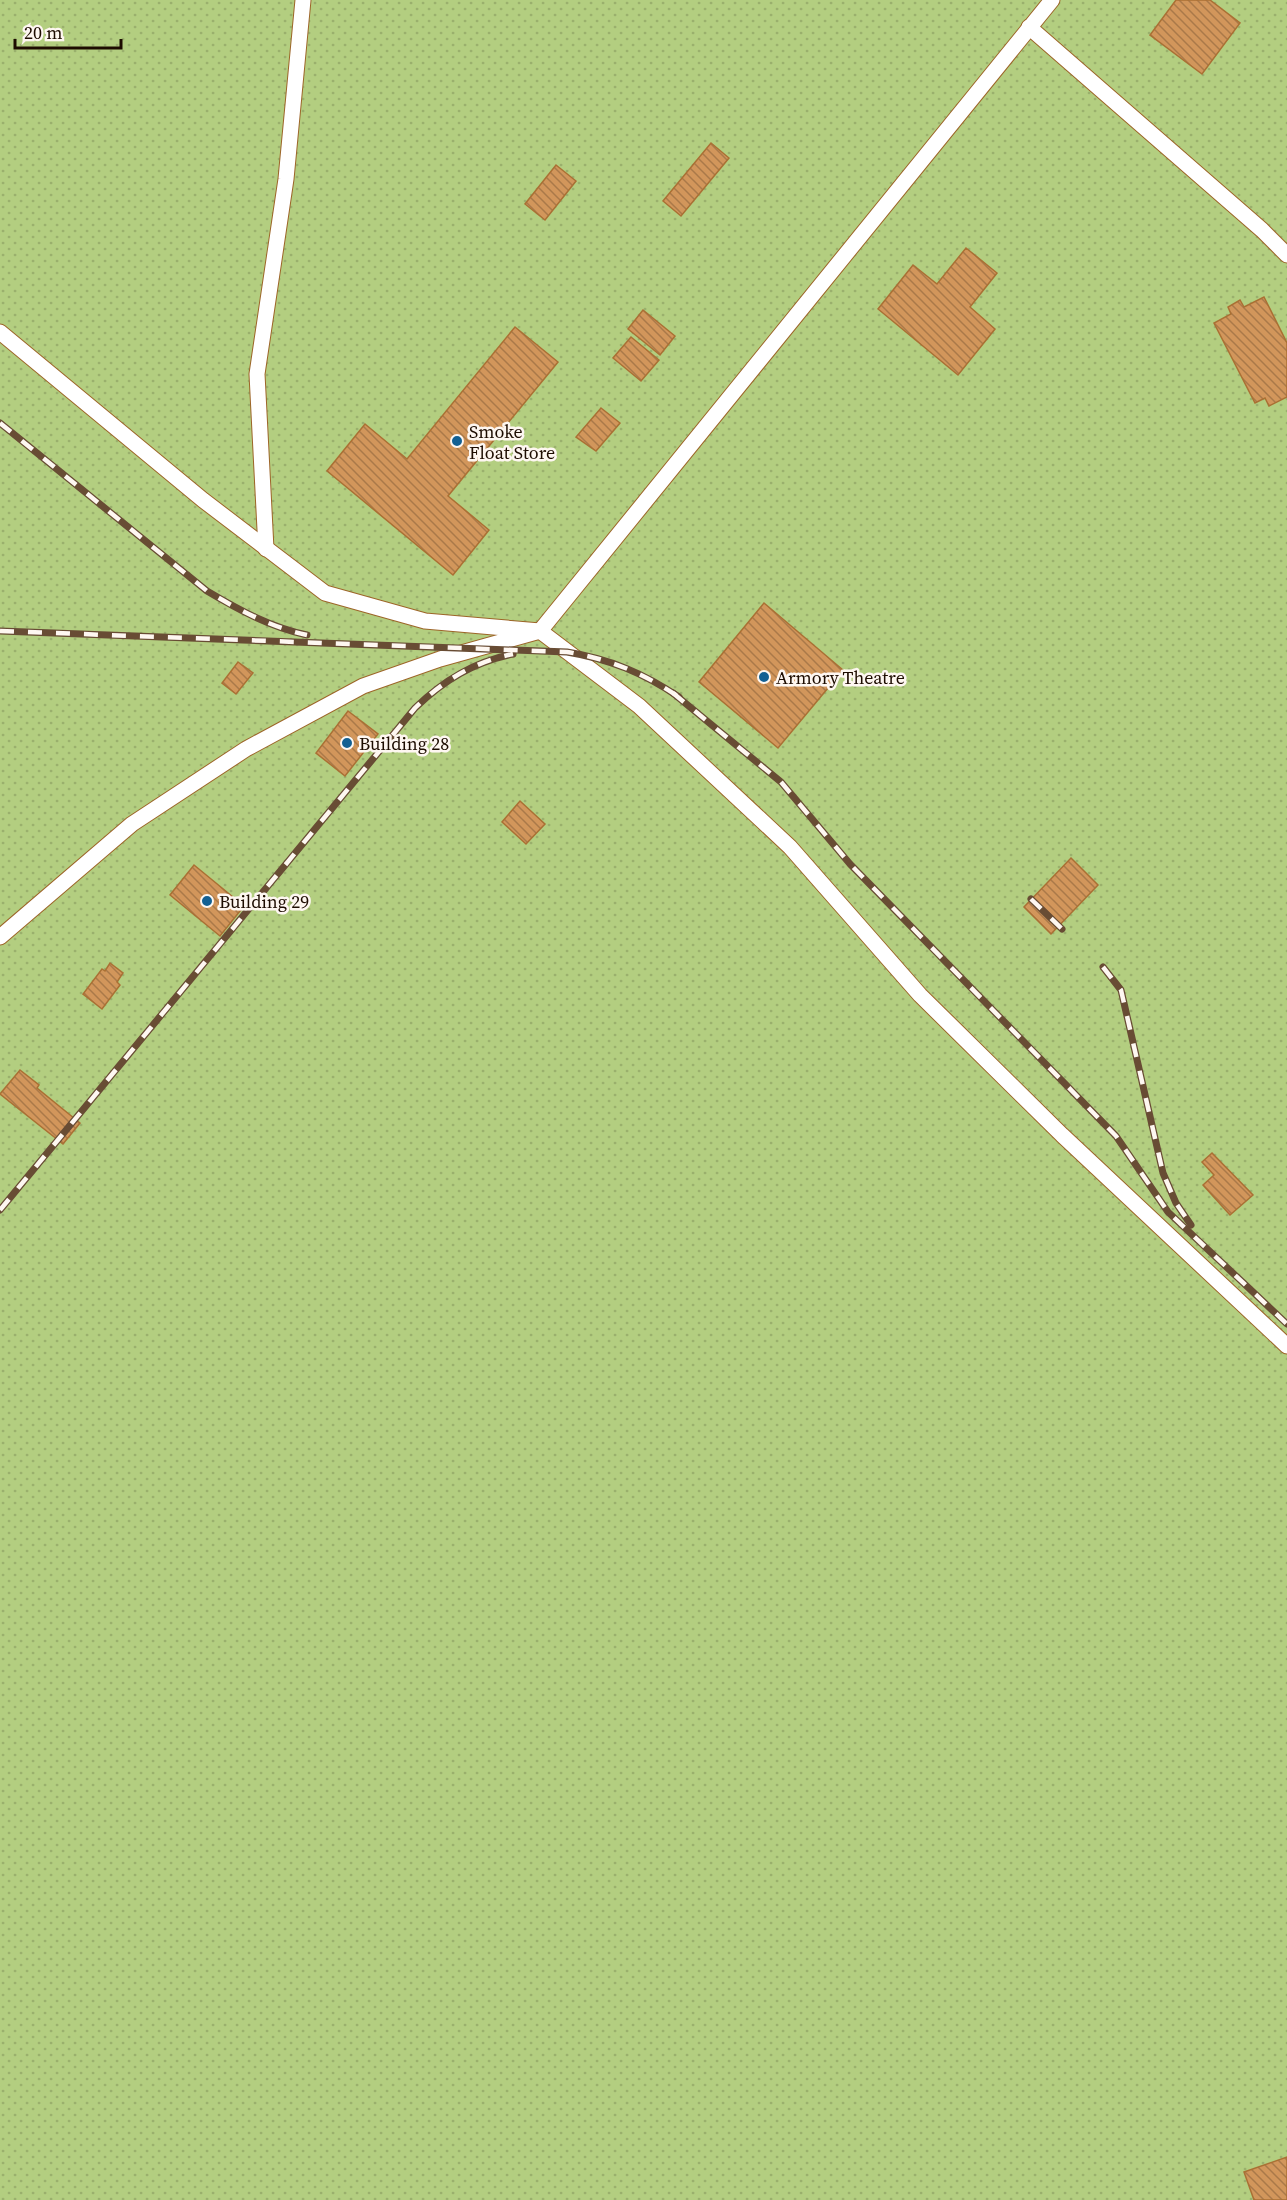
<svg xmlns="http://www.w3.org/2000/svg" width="1287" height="2200" font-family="'Source Serif 4',serif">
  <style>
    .park { fill: url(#park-dots) }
    .building { fill: url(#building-back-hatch); stroke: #aa7034; stroke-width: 1.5 }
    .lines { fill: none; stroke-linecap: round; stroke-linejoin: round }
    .service-casing { stroke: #9d6528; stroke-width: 17 }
    .service { stroke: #fff; stroke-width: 15 }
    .rail-casing { stroke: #684c34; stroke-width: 7 }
    .rail { stroke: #fef7f1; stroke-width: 4.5; stroke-dasharray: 14; stroke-linecap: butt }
    .poi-dot { fill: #136093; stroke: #fef7f1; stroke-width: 2 }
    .labels { text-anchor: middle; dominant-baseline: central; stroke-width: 5; stroke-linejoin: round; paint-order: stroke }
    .poi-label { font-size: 18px; fill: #1d0c00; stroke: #fef7f1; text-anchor: start }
  </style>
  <defs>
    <pattern id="park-dots" width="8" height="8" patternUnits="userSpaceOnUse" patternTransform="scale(1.5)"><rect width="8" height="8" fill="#b3ce80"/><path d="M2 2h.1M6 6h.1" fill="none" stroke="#9ab06d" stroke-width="1.8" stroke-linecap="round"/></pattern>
    <pattern id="building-back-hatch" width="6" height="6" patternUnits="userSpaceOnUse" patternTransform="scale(1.5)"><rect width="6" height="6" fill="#d2965b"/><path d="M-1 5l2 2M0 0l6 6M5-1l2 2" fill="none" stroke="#aa7949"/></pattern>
  </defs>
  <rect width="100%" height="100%" fill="#ffcc9d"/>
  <!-- park -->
  <rect class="park" x="0" y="0" width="1287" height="2200"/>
  <!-- building -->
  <g class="building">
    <polygon points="1176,0 1210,0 1240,23 1202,74 1150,35"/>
    <polygon points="711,143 729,158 681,216 663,201"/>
    <polygon points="556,165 576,181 545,220 525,204"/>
    <polygon points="966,248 997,273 970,307 995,329 958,375 878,309 913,265 937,284"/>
    <polygon points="1264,297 1287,343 1287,397 1269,406 1265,398 1255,403 1214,323 1231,314 1228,307 1240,300 1244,307"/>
    <polygon points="643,310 675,336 660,355 628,329"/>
    <polygon points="515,327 558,362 448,496 489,530 453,575 327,471 365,424 407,459"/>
    <polygon points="631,337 659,360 641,381 613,358"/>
    <polygon points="601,408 620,423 596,451 576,437"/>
    <polygon points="764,603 843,670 778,748 699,682"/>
    <polygon points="238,662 253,673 236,694 222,683"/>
    <polygon points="348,711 378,734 345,776 316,753"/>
    <polygon points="520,801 545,824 526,844 502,822"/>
    <polygon points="1071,858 1098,885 1051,934 1024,907"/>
    <polygon points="194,865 244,906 220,936 170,895"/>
    <polygon points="110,963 123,973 117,982 120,985 102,1009 83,994 102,969 105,971"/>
    <polygon points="20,1070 39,1085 37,1088 80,1123 63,1144 0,1094"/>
    <polygon points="1212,1153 1253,1195 1230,1215 1203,1185 1214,1175 1202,1162"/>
    <polygon points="1287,2157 1287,2200 1254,2200 1244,2172"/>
  </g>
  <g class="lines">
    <!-- service casing -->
    <g class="service-casing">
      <g id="service">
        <polyline points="1029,27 1262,230 1287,255"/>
        <polyline points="0,332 203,500 325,593 425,621 540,631 639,706 790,847 920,995 1062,1135 1287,1346"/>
        <polyline points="266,549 257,374 286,179 303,0"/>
        <polyline points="0,937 132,824 246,749 363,686 440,659 540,631 1052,0"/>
      </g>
    </g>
    <!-- service -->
    <use href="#service" class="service"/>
    <!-- rail casing -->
    <g class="rail-casing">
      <g id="rail">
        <path d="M0,423L207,591C239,610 270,627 307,635"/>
        <path d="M0,631L567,652C610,659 643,673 679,697"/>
        <polyline points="673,693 781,782 850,864 1116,1136 1168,1212 1287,1324"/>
        <polyline points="1031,899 1062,929"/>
        <polyline points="1103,967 1121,990 1163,1173 1176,1203 1191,1225"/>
        <path d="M0,1210L415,708C444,680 474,662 513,654"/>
      </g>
    </g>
    <!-- rail -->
    <use href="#rail" class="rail"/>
  </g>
  <!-- markers -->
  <g class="poi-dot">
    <circle cx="457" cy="441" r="6"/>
    <circle cx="764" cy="677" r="6"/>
    <circle cx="347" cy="743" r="6"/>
    <circle cx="207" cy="901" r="6"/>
  </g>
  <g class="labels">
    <!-- poi labels -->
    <g class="poi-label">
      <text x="469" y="431">Smoke<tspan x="469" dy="21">Float Store</tspan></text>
      <text x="776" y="677">Armory Theatre</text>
      <text x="359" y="743">Building 28</text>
      <text x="219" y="901">Building 29</text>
    </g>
  </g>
  <!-- scale -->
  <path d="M15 39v9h106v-9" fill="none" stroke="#1d0c00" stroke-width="3"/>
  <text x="24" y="39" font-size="18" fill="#1d0c00" stroke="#fef7f1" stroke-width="4.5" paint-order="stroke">20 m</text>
</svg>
